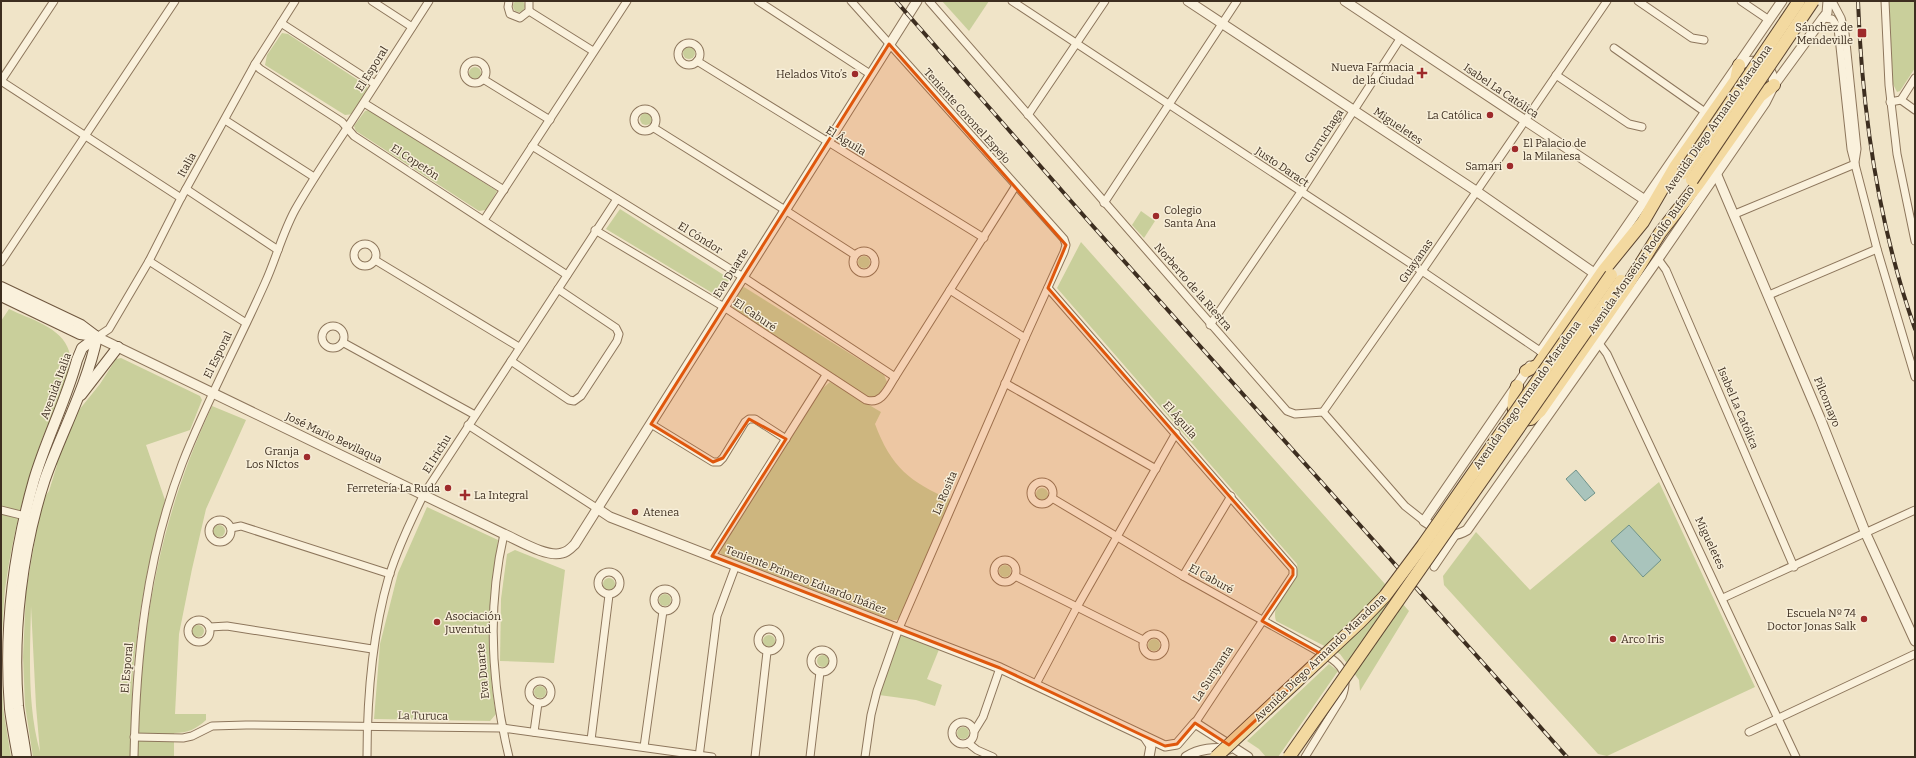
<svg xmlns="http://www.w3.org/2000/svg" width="1916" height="758" font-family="Bitter,serif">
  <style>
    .green { fill: #c9cf9b; fill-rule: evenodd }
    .water { fill: #a9c4bc; stroke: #6f938a }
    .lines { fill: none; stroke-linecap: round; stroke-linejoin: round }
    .minor-casing { stroke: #8d765c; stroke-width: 9 }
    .tertiary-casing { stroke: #8d765c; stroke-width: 11 }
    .secondary-casing { stroke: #6f573f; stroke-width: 12 }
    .primary-casing { stroke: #5b4430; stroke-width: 14 }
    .minor { stroke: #faf1dc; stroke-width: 7 }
    .tertiary { stroke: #faf1dc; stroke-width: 9 }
    .secondary { stroke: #faf1dc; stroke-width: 10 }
    .primary { stroke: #f3d9a0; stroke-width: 12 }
    .rail-casing { stroke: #3d2e20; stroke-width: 4 }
    .rail { stroke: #f7eed8; stroke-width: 2.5; stroke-dasharray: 8; stroke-linecap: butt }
    .primary-bridge-casing { stroke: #5b4430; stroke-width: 14; stroke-linecap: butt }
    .primary-bridge { stroke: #f3d9a0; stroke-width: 12 }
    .marked { fill: #df570d; fill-opacity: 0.2; stroke: #df570d; stroke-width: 3; stroke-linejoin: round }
    .poi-dot { fill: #9e2a2b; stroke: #f7eed8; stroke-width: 1.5 }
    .labels { text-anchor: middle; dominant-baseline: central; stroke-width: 3; stroke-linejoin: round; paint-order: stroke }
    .poi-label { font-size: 11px; fill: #3d2e20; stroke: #f7eed8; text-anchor: end }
    .street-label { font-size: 11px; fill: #3d2e20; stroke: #f7eed8 }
  </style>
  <rect width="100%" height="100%" fill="#f0e4c8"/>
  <!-- green -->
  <g class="green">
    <circle cx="519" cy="6" r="6"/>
    <polygon points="942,1 989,1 969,31"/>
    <polygon points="1889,1 1915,1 1915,68 1900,91 1897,92 1893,84"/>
    <polygon points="282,33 288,34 367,86 368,90 353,114 345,115 265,65 267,55"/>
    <circle cx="689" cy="53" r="6"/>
    <circle cx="475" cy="73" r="6"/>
    <polygon points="369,110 497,191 486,210 479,211 356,131 354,126 365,111"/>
    <circle cx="646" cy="119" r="6"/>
    <polygon points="620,209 730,279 719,297 606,229"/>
    <polygon points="1141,211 1155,221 1144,238 1132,225"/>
    <path d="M1081,242L1409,611L1360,691L1359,680L1340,654L1276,621C1269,600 1301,585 1297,564L1057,288Z"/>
    <circle cx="864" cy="262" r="6"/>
    <path d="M744,287L884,375L887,382L879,395L873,398L867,396L735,314C729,305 735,292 744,287Z"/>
    <path d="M9,309C29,319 62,327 69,351C75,374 48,421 40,445C23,492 12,539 5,589C3,611 2,633 1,655V321Z"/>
    <path d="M121,358L200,396L202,400L190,430L146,445L165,500L148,568L140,612L133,670L130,757H33L25,705L23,657L26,592L37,527L44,498L49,491L57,465L55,462L75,415L100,384L116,359ZM31,606L36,706L40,752C27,705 30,655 31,606Z"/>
    <path d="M830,382L881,412L875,424C891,467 910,482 951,500L901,615L897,620H891L726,557L720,553L723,544L823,388Z"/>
    <path d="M212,406L246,420L206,509L192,569L179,634L175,714H206V720C196,729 188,733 174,733V757H137C140,630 158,522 212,406Z"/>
    <polygon points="1659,482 1755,687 1607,756 1598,754 1444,585 1443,576 1476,532 1530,590"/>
    <circle cx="1042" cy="494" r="6"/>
    <path d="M427,507L498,540C490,599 485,655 496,714L490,721L374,719L380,644L398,573Z"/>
    <circle cx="219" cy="531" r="6"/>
    <polygon points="515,550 565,570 554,663 500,661 501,599 507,554"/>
    <circle cx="1005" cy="571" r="6"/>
    <circle cx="609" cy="584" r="6"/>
    <circle cx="665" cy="600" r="6"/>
    <circle cx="198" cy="631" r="6"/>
    <polygon points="904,634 940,647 927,679 942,685 935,706 916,700 879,695 898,637"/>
    <circle cx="769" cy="641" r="6"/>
    <circle cx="1154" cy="645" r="6"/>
    <circle cx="823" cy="661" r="6"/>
    <polygon points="1,662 3,708 11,757 1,757"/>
    <polygon points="1329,664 1338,671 1278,757 1266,757 1259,749 1247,741"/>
    <circle cx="540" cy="692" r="6"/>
    <circle cx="963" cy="733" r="6"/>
  </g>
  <!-- water -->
  <g class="water">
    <polygon points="1576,470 1595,493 1585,501 1566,479"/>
    <polygon points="1629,525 1661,560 1643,577 1611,541"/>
  </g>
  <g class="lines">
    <!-- minor casing -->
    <g class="minor-casing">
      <g id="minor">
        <polyline points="372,1 412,27"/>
        <polyline points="509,1 508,7 510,14 520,18 529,11 529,1"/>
        <polyline points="758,1 870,74"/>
        <polyline points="851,1 1064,239 1066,245 1064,252 1025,338 899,628 877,691 871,715 865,757"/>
        <polyline points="929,1 1287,411 1295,414 1323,412 1405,506 1424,521"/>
        <polyline points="1012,1 1422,271 1540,351"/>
        <polyline points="1638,1 1692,38 1704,40"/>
        <polyline points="1741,1 1769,20"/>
        <polyline points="1832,1 1841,18 1845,33 1857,149 1855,162"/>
        <polyline points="1885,1 1889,85 1897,154 1915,241"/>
        <polyline points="529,11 593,51"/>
        <polyline points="1823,18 1832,19 1838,28 1851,149 1877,249 1915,377"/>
        <polyline points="281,23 375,84"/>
        <circle cx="689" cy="54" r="11"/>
        <polyline points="1614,48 1705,112"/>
        <circle cx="475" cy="72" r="11"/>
        <polyline points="697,61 984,238"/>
        <polyline points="255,64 260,69 342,122 354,136 567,275"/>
        <polyline points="1556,75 1629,124 1642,127"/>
        <polyline points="483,79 550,120"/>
        <polyline points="1,81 181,198"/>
        <polyline points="1,81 54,1"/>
        <polyline points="1901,100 1915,78"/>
        <polyline points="1890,102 1901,100 1915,110"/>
        <polyline points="364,103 504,190"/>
        <circle cx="645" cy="120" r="11"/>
        <polyline points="1028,115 1105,1"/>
        <polyline points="225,120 314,177"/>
        <polyline points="654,128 785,210 855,255"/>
        <polyline points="532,146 743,277 895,377"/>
        <polyline points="186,189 278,250"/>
        <polyline points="1104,203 1237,1"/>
        <polyline points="1735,214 1855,164"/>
        <polyline points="484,220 627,1"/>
        <path d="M595,230L724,307L866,400C882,405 888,388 895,377L1015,187"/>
        <circle cx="365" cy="255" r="11"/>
        <circle cx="864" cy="262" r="11"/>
        <polyline points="1658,259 1666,270 1794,567"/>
        <polyline points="375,260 519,347"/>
        <polyline points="149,261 246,323"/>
        <polyline points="1,262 175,1"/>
        <polyline points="1048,288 1293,569 1293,575 1195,723"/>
        <polyline points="950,290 1025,338"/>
        <polyline points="1769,295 1877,249"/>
        <polyline points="1210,325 1301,192 1400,39"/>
        <circle cx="333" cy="337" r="11"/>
        <polyline points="97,337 109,329 149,261 181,198 255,64 295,1"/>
        <polyline points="1598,342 1607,354 1796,757"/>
        <polyline points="344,343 475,415"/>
        <polyline points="511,361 569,400 574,401 581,396 617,341 619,334 616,328 558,289"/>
        <polyline points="1005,383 1156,469"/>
        <polyline points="1323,412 1422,271 1607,1"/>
        <polyline points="651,424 713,462 719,462 723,458 745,422 749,419 755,419 786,439"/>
        <polyline points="468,425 598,509"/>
        <circle cx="1042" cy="493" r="11"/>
        <path d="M1052,498L1183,576L1332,659C1346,669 1348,681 1342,697L1305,757"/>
        <polyline points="1,510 25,516"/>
        <circle cx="220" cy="531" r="11"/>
        <polyline points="231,528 241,526 390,574"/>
        <path d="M504,534C487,608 491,683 509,757"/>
        <polyline points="712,556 826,375"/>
        <circle cx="1005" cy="571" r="11"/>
        <polyline points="1434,567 1455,536"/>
        <circle cx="609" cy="583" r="11"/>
        <polyline points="1015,576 1143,640"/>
        <polyline points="1183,576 1231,496"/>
        <circle cx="665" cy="600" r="11"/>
        <polyline points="1723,598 1915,510"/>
        <circle cx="199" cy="631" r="11"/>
        <polyline points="210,627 227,626 372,649"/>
        <circle cx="769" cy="640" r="11"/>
        <circle cx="1154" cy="645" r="11"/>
        <circle cx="822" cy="661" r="11"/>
        <circle cx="540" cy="692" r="11"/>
        <polyline points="1036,684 1077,607 1176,433"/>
        <circle cx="963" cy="733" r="11"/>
        <polyline points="975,730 983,717 1000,668"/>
        <polyline points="534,732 538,703"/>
        <polyline points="1749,732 1915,654"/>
        <polyline points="134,737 183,738 192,736 212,726 246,725 502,728 712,757"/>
        <polyline points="591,740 609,595"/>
        <polyline points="968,743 977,750 993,757"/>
        <polyline points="644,747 663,611"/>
        <path d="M134,757C136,657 146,558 182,464C206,402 238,344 265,283C276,259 282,234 295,210C316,173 341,138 364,102C386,68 407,35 429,1"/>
        <path d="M367,757C367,695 372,635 389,576C398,548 411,520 424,494L617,199"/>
        <polyline points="699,757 717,616 736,565"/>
        <polyline points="755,757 767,652"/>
        <polyline points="810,757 820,672"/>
      </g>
    </g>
    <!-- tertiary casing -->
    <g class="tertiary-casing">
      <g id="tertiary">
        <polyline points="1188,1 1476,191 1594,273"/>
        <polyline points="1345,1 1645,200"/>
        <path d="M1739,65C1757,56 1773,65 1774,85"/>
        <polyline points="1716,173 1820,418 1866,534 1915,641"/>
        <path d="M97,337L504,534C518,540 547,558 562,553C568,552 571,548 575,544L917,1"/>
        <polyline points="1541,351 1782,1"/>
        <path d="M1530,366L1424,521C1440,531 1449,541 1467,530L1658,259L1765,103L1774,85L1823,18L1827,13L1828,1"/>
        <polyline points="598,509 610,517 1000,668 1165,746 1177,744 1195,723 1248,757"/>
        <polyline points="1145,737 1151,746 1149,757"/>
        <path d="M1186,757C1200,748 1214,748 1229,749"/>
      </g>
    </g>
    <!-- secondary casing -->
    <g class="secondary-casing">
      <g id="secondary">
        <polyline points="1,287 81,325 97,337"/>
        <polyline points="1,296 80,334 95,336"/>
        <polyline points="81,395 118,347"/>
        <path d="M18,757C15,741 12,725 10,709C4,632 13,554 34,480C46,439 66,401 77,360L82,348L97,337"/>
        <path d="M26,757C24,740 20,723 18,706C12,632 22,549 45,479C62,431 87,386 97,337"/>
      </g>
    </g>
    <!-- primary casing -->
    <g class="primary-casing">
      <g id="primary">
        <polyline points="1526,371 1538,365 1604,270 1643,222 1675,167 1736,80 1739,65"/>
        <path d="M1517,386C1513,400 1508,424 1531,419L1540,411L1627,286L1660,233L1698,184L1760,96L1774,85"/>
      </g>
    </g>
    <!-- minor -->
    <use href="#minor" class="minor"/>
    <!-- tertiary -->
    <use href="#tertiary" class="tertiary"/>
    <!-- secondary -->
    <use href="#secondary" class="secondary"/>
    <!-- primary -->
    <use href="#primary" class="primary"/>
    <!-- rail casing -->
    <g class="rail-casing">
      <g id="rail">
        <polyline points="896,1 1091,224 1567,757"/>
        <path d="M1858,1C1862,112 1878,224 1915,329"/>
      </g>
    </g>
    <!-- rail -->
    <use href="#rail" class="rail"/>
    <!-- primary-bridge casing -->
    <g class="primary-bridge-casing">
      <g id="primary-bridge">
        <polyline points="1683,173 1799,1"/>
        <polyline points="1692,180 1813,1"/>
        <polyline points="1216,757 1360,622 1385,596 1423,545 1611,275"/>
        <polyline points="1289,757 1621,281"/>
      </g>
    </g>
    <!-- primary-bridge -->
    <use href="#primary-bridge" class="primary-bridge"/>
  </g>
  <!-- marked area -->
  <path class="marked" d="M889,44L1066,245L1048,288L1293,569V575L1262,621L1325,656L1229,745L1195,723L1177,744L1165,746L1000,668L712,556L786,439L749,419L723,458L713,462L651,424Z"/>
  <!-- markers -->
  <g class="poi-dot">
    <rect x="1857" y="28" width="10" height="10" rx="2"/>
    <path d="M1420 67h4v4h4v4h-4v4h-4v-4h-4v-4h4z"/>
    <circle cx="855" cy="74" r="4"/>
    <circle cx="1490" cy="115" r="4"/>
    <circle cx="1515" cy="149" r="4"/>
    <circle cx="1510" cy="166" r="4"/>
    <circle cx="1156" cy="216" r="4"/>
    <circle cx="307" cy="457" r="4"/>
    <circle cx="448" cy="488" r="4"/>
    <path d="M463 489h4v4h4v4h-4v4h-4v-4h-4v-4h4z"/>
    <circle cx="635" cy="512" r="4"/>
    <circle cx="1864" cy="619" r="4"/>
    <circle cx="437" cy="622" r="4"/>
    <circle cx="1613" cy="639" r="4"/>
  </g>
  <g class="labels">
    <!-- poi labels -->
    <g class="poi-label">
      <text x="1853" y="27">Sánchez de<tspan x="1853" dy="13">Mendeville</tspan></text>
      <text x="1414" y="67">Nueva Farmacia<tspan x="1414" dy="13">de la Ciudad</tspan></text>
      <text x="847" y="74">Helados Vito’s</text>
      <text x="1482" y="115">La Católica</text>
      <text x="1523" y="143" text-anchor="start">El Palacio de<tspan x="1523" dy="13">la Milanesa</tspan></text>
      <text x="1502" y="166">Samari</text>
      <text x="1164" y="210" text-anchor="start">Colegio<tspan x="1164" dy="13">Santa Ana</tspan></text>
      <text x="299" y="451">Granja<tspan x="299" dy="13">Los NIctos</tspan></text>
      <text x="440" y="488">Ferretería La Ruda</text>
      <text x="474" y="495" text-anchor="start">La Integral</text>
      <text x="643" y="512" text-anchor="start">Atenea</text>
      <text x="1856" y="613">Escuela Nº 74<tspan x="1856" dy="13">Doctor Jonas Salk</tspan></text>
      <text x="445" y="616" text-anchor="start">Asociación<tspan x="445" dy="13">Juventud</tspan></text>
      <text x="1621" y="639" text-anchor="start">Arco Iris</text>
    </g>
    <!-- street labels -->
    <g class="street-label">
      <text transform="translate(372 69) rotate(-58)">El Esporal</text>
      <text transform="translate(1501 91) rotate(34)">Isabel La Católica</text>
      <text transform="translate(967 116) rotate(48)">Teniente Coronel Espejo</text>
      <text transform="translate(1718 119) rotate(-55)">Avenida Diego Armando Maradona</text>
      <text transform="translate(1398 126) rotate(34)">Migueletes</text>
      <text transform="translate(1324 136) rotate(-57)">Gurruchaga</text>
      <text transform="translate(846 141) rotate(32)">El Águila</text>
      <text transform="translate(415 162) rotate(33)">El Copetón</text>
      <text transform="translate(187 165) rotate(-61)">Italia</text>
      <text transform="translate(1282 167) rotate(34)">Justo Daract</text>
      <text transform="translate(700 238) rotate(32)">El Cóndor</text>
      <text transform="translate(1641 260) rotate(-55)">Avenida Monseñor Rodolfo Bufano</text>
      <text transform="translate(1416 261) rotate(-55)">Guayanas</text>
      <text transform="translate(731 273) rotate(-58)">Eva Duarte</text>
      <text transform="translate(1193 287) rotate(49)">Norberto de la Riestra</text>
      <text transform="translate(755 315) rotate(34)">El Caburé</text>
      <text transform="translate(218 355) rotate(-64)">El Esporal</text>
      <text transform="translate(56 386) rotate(-70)">Avenida Italia</text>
      <text transform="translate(1527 395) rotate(-55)">Avenida Diego Armando Maradona</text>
      <text transform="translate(1827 402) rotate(68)">Pilcomayo</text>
      <text transform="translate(1738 408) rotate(67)">Isabel La Católica</text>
      <text transform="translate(1180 420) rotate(49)">El Águila</text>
      <text transform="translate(334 438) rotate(25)">José Mario Bevilaqua</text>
      <text transform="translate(437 454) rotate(-58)">El Irichu</text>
      <text transform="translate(945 493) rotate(-67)">La Rosita</text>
      <text transform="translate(1710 543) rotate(65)">Migueletes</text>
      <text transform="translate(1211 579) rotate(29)">El Caburé</text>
      <text transform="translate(806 580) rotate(21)">Teniente Primero Eduardo Ibáñez</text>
      <text transform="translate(1320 658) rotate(-44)">Avenida Diego Armando Maradona</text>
      <text transform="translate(127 668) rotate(-85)">El Esporal</text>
      <text transform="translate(483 671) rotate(-95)">Eva Duarte</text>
      <text transform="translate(1213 674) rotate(-57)">La Suriyanta</text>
      <text transform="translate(423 716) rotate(1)">La Turuca</text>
    </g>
  </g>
  <!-- border -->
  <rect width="1916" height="758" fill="none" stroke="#3d2e20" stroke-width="4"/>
</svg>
